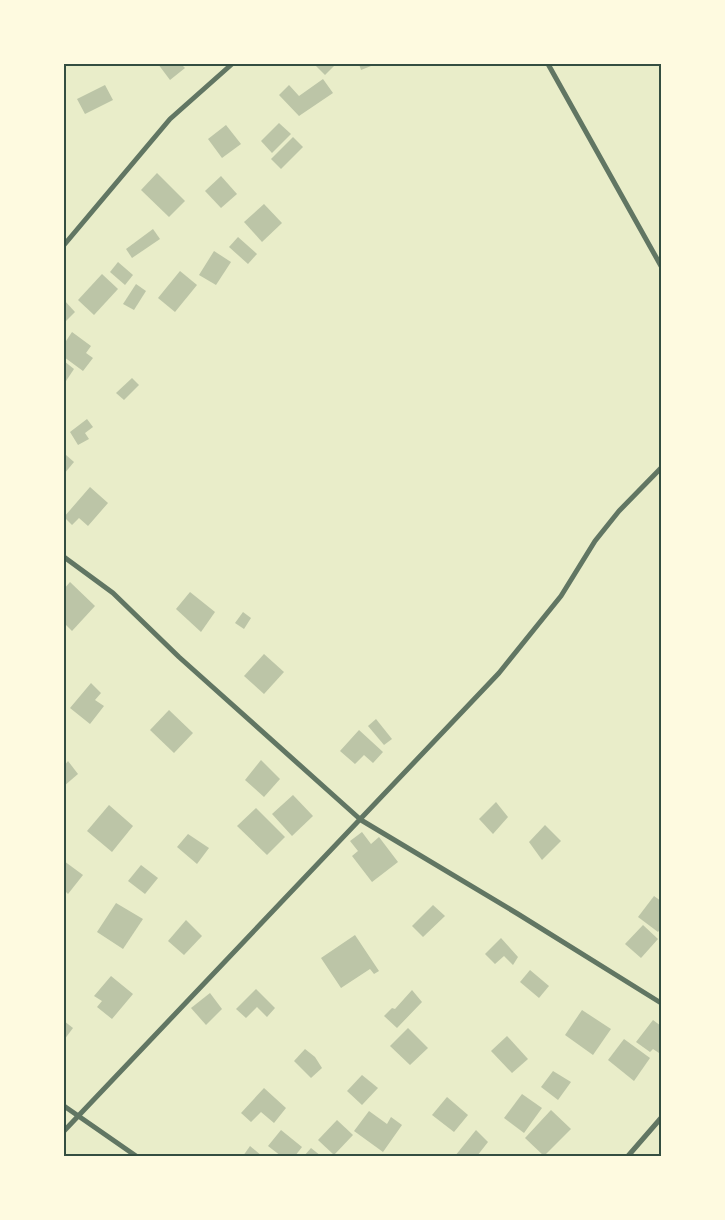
<svg xmlns="http://www.w3.org/2000/svg" width="725" height="1220" font-family="'Libre Baskerville',serif">
  <style>
    .building { fill: #bcc5a7 }
    .lines { fill: none; stroke-linecap: round; stroke-linejoin: round }
    .minor { stroke: #617663; stroke-width: 5 }
    .neatline { fill: none; stroke: #344e41; stroke-width: 2 }
  </style>
  <rect width="100%" height="100%" fill="#e9edc9"/>
  <!-- building -->
  <g class="building">
    <polygon points="158,64 181,64 185,68 170,80"/>
    <polygon points="314,64 332,64 334,66 325,75"/>
    <polygon points="359,64 371,64 371,66 361,70"/>
    <polygon points="323,79 333,93 299,116 279,95 289,85 299,96"/>
    <polygon points="105,85 113,100 85,114 77,99"/>
    <polygon points="279,123 291,134 272,153 261,141"/>
    <polygon points="226,125 241,144 222,158 208,139"/>
    <polygon points="293,137 303,147 281,169 271,159"/>
    <polygon points="157,173 185,201 169,217 141,190"/>
    <polygon points="221,176 237,194 221,208 205,191"/>
    <polygon points="264,204 282,223 262,242 244,222"/>
    <polygon points="153,229 160,239 132,258 126,249"/>
    <polygon points="238,237 257,254 248,264 229,247"/>
    <polygon points="214,251 231,262 216,285 199,275"/>
    <polygon points="118,262 133,275 125,285 110,272"/>
    <polygon points="180,271 197,285 175,312 158,298"/>
    <polygon points="102,274 118,289 94,315 78,300"/>
    <polygon points="136,284 146,291 134,310 123,304"/>
    <polygon points="64,300 75,312 66,321 64,318"/>
    <polygon points="72,332 91,346 86,353 93,358 83,371 64,357 64,344"/>
    <polygon points="64,361 74,369 64,384"/>
    <polygon points="132,378 139,385 124,400 116,393"/>
    <polygon points="87,419 93,427 85,433 89,439 78,445 70,432"/>
    <polygon points="66,455 74,462 64,474 64,458"/>
    <polygon points="90,487 108,503 88,526 79,518 72,525 64,517"/>
    <polygon points="70,582 95,606 72,631 64,623 64,589"/>
    <polygon points="190,592 215,612 201,632 176,609"/>
    <polygon points="243,612 251,618 244,629 235,623"/>
    <polygon points="264,654 284,672 264,694 244,676"/>
    <polygon points="91,683 101,693 95,700 104,706 90,724 70,708"/>
    <polygon points="169,710 193,733 174,753 150,730"/>
    <polygon points="376,719 392,739 384,745 368,726"/>
    <polygon points="359,730 383,752 373,763 364,755 355,764 340,751"/>
    <polygon points="261,760 280,779 264,797 245,780"/>
    <polygon points="68,761 78,774 64,786 64,766"/>
    <polygon points="293,795 313,816 292,836 272,814"/>
    <polygon points="496,802 508,817 493,834 479,819"/>
    <polygon points="109,805 133,826 112,852 87,831"/>
    <polygon points="256,808 285,837 267,855 237,826"/>
    <polygon points="545,825 561,841 542,860 529,842"/>
    <polygon points="362,832 371,844 379,837 398,862 372,882 352,856 358,851 350,841"/>
    <polygon points="188,834 209,848 197,864 177,847"/>
    <polygon points="64,861 83,875 68,894 64,890"/>
    <polygon points="141,865 158,878 145,894 128,881"/>
    <polygon points="654,896 661,901 661,928 658,932 638,917"/>
    <polygon points="116,903 143,919 123,949 97,932"/>
    <polygon points="433,905 445,916 423,937 412,926"/>
    <polygon points="186,920 202,936 184,955 168,941"/>
    <polygon points="643,925 658,939 641,958 625,944"/>
    <polygon points="355,935 379,971 374,974 370,969 341,988 321,958"/>
    <polygon points="501,938 518,957 513,965 504,956 495,964 485,954"/>
    <polygon points="530,970 549,986 539,998 520,982"/>
    <polygon points="111,976 133,994 112,1019 97,1007 102,1001 94,996"/>
    <polygon points="256,989 275,1008 267,1017 257,1007 246,1018 236,1009"/>
    <polygon points="412,990 422,1002 397,1028 384,1016 392,1008 395,1009"/>
    <polygon points="210,993 222,1009 206,1025 191,1008"/>
    <polygon points="582,1010 611,1029 593,1055 565,1035"/>
    <polygon points="653,1020 661,1026 661,1049 659,1053 653,1049 650,1052 636,1042"/>
    <polygon points="64,1021 73,1028 64,1040"/>
    <polygon points="408,1028 428,1048 410,1065 390,1046"/>
    <polygon points="507,1036 528,1059 512,1073 491,1051"/>
    <polygon points="624,1039 650,1058 634,1081 608,1060"/>
    <polygon points="305,1049 315,1057 322,1068 311,1078 294,1061"/>
    <polygon points="553,1071 571,1082 558,1100 541,1087"/>
    <polygon points="362,1075 378,1088 362,1105 347,1091"/>
    <polygon points="264,1088 286,1108 274,1123 261,1112 251,1122 241,1113"/>
    <polygon points="522,1094 542,1108 524,1133 504,1118"/>
    <polygon points="447,1097 468,1115 454,1132 432,1115"/>
    <polygon points="551,1110 571,1129 544,1156 525,1138"/>
    <polygon points="369,1111 387,1124 391,1117 402,1125 383,1152 354,1131"/>
    <polygon points="337,1120 353,1135 334,1155 318,1140"/>
    <polygon points="281,1130 302,1147 295,1156 281,1156 268,1146"/>
    <polygon points="476,1130 488,1142 477,1156 455,1156"/>
    <polygon points="250,1146 262,1156 243,1156"/>
    <polygon points="311,1148 321,1156 304,1156"/>
  </g>
  <g class="lines">
    <!-- minor -->
    <g class="minor">
      <polyline points="548,64 661,266"/>
      <polyline points="64,245 170,119 232,64"/>
      <polyline points="64,557 113,593 179,657 361,820 518,914 661,1003"/>
      <polyline points="64,1106 136,1156"/>
      <polyline points="64,1131 499,673 561,596 595,541 619,511 661,468"/>
      <polyline points="628,1156 661,1118"/>
    </g>
  </g>
  <!-- border -->
  <rect width="725" height="1220" fill="none" stroke="#fefae0" stroke-width="130"/>
  <rect x="65" y="65" width="595" height="1090" class="neatline"/>
</svg>
